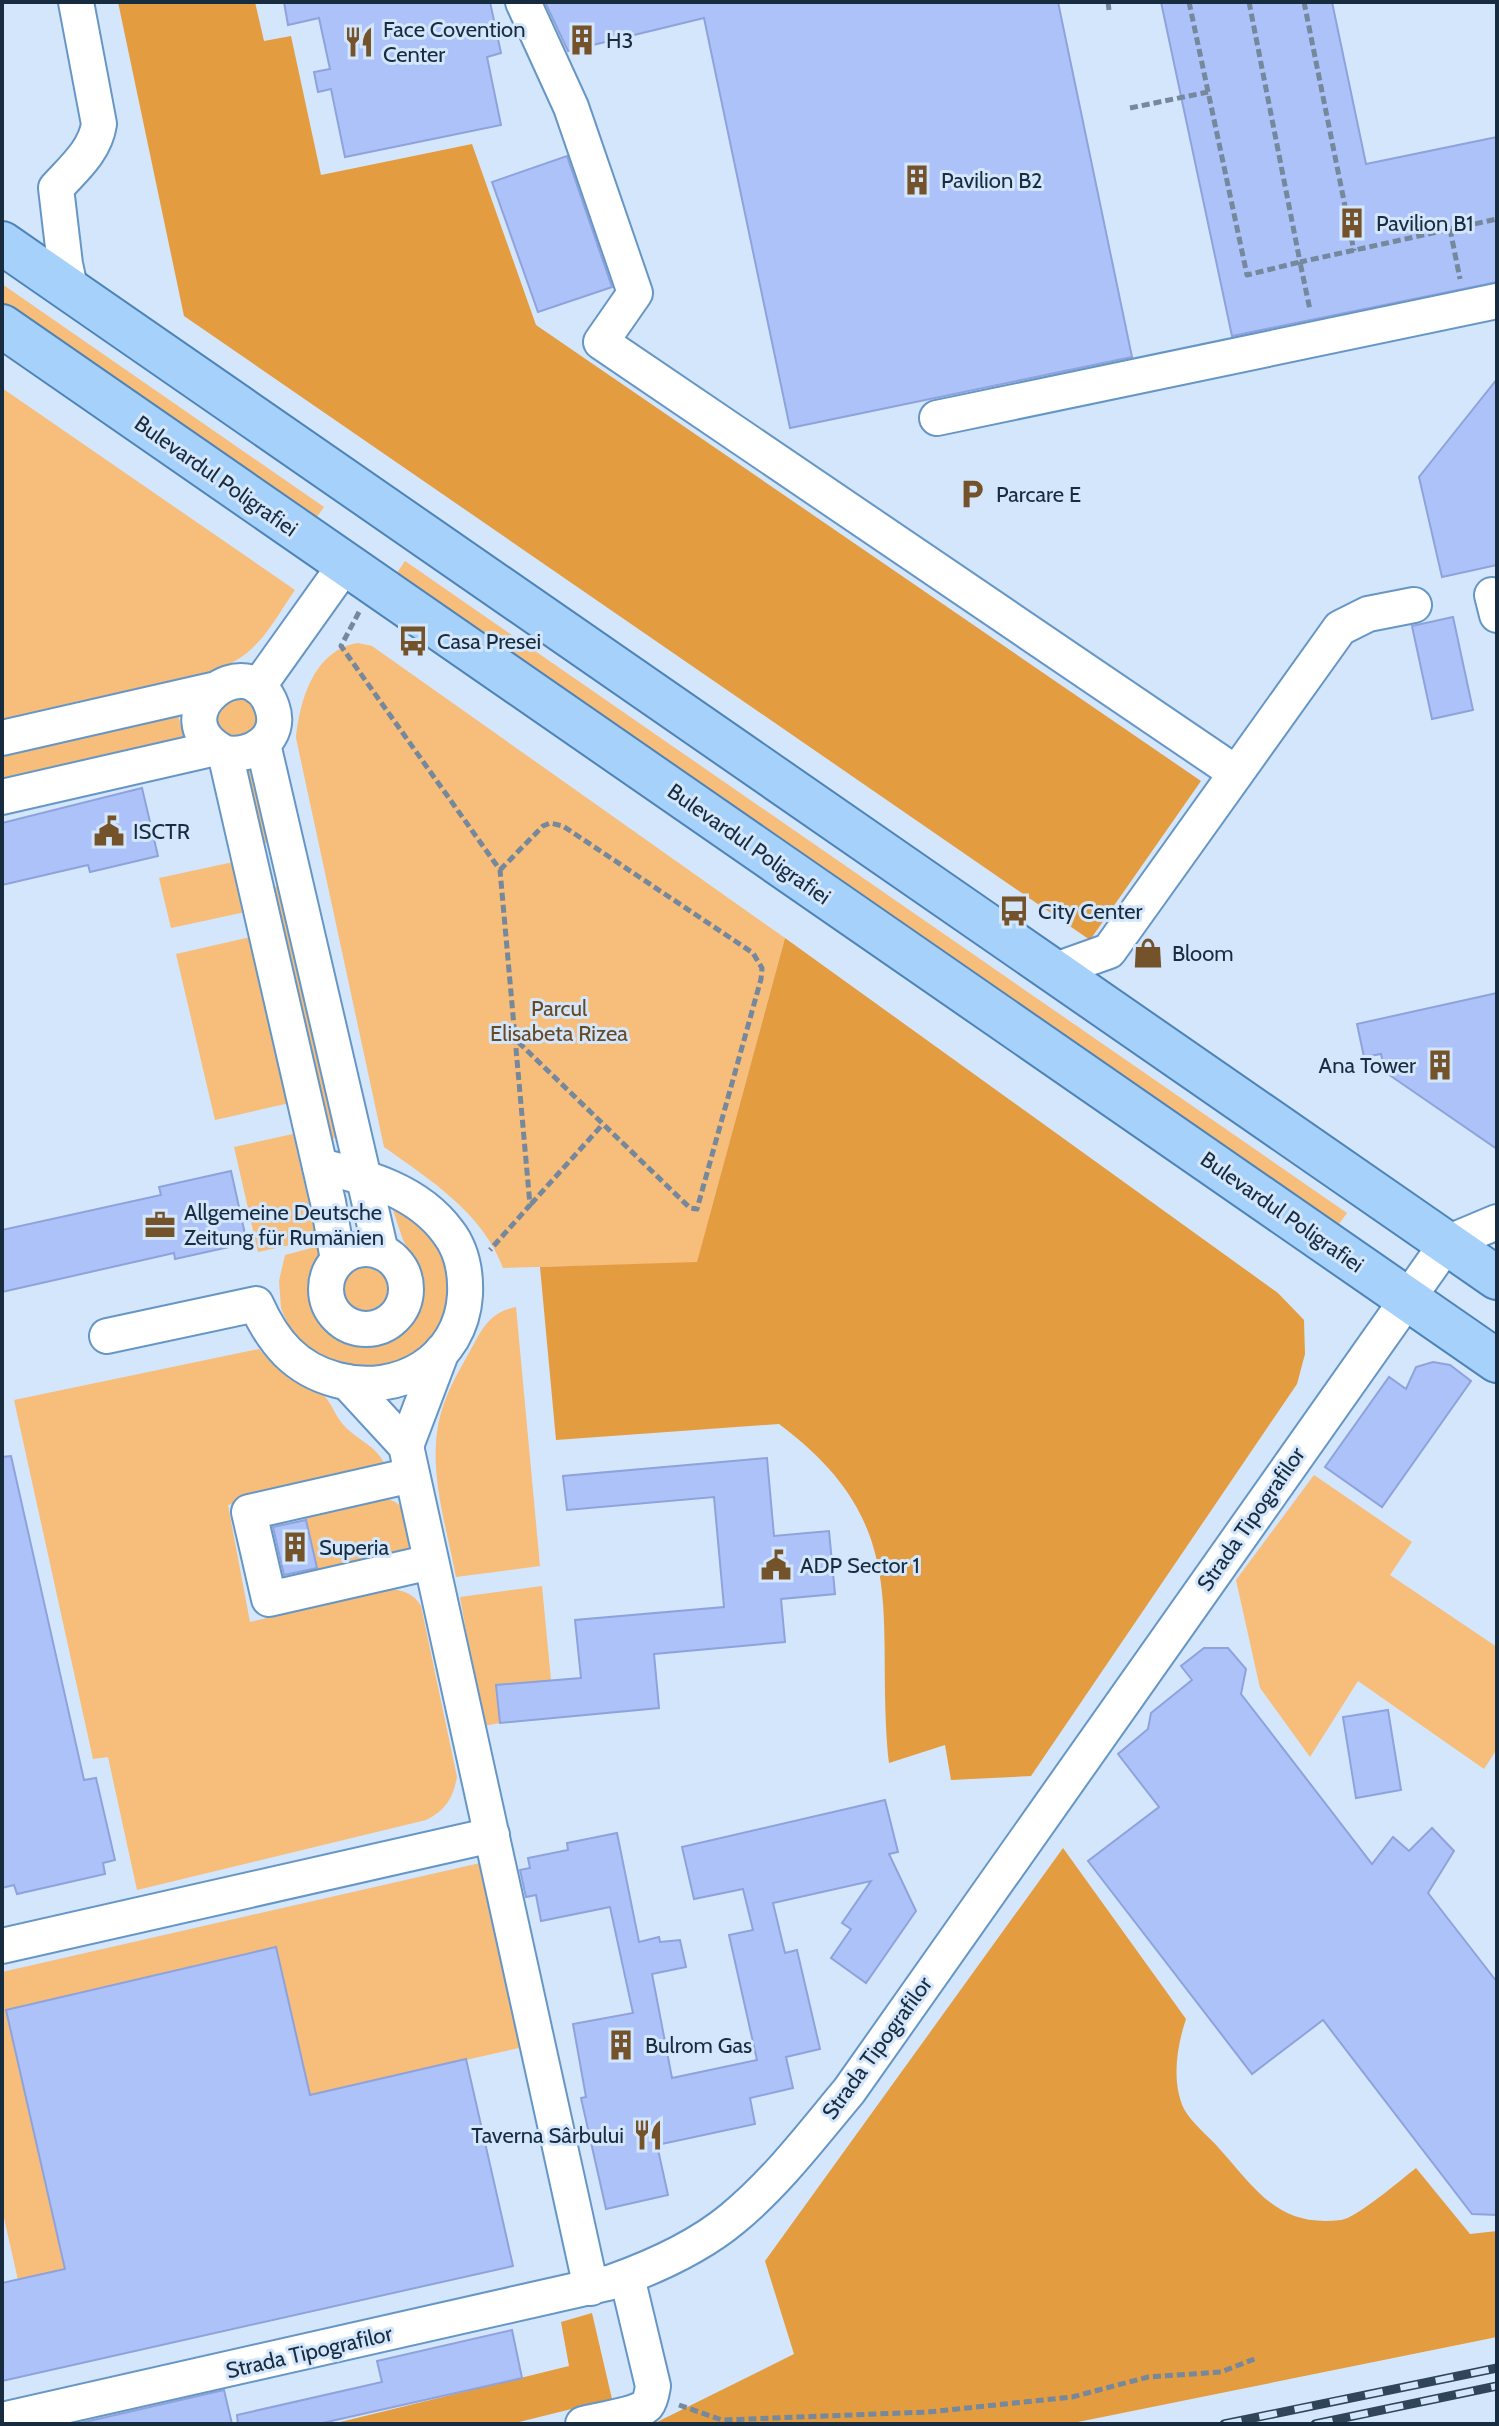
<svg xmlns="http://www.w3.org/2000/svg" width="1499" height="2426" font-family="Cabin,sans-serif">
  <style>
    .green { fill: #f7bd7b }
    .forest { fill: #e49c40 }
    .building { fill: #aec2fa; stroke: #8ea2dc; stroke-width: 2 }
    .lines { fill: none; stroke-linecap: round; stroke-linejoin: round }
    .minor-casing { stroke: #6696c5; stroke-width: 38 }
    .major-casing { stroke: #4d83b7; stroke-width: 46 }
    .path { stroke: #75889c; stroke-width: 5; stroke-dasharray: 8 4; stroke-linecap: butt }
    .minor { stroke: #fff; stroke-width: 34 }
    .major { stroke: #a6d1fb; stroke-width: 42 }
    .rail-casing { stroke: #314558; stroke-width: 9 }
    .rail { stroke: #d3e6fb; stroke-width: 6; stroke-dasharray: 18; stroke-linecap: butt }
    .labels { text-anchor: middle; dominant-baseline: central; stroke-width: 6; stroke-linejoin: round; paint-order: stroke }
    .poi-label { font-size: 22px; fill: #182c3f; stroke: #d3e6fb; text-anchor: start }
    .street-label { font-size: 22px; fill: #182c3f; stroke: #d3e6fb }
    .park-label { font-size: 22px; fill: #674924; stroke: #d3e6fb }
  </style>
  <rect width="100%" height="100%" fill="#d3e6fb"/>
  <!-- green -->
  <g class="green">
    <polygon points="2,284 324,507 314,521 2,304"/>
    <path d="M2,388L295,590C268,629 257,658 209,672L2,719Z"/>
    <polygon points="405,561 1347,1213 1336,1228 394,577"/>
    <path d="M358,643L372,646L785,938L697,1263L503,1268C483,1213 429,1179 384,1147L296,738C300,700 314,650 358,643Z"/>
    <polygon points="246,696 261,712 255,733 235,740 222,733 216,720 219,705 224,700"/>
    <polygon points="178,715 185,741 2,783 2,756"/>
    <polygon points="258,766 275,841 256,845 239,771"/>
    <polygon points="238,861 250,911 171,928 159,878"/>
    <polygon points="285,885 343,1136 326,1140 268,888"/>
    <polygon points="255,936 294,1102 215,1120 176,954"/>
    <polygon points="293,1134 317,1239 258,1252 234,1147"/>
    <path d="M391,1204L434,1233L453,1274L448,1319L421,1356L356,1375L308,1353L291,1332L281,1308L279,1281L285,1255L319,1246L322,1261C319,1266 315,1272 313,1277C310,1285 311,1295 313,1302C323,1353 379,1362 412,1324C421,1314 426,1298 424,1284C422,1265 410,1256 403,1240C399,1228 395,1216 391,1204Z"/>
    <circle cx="367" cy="1290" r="23"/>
    <path d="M516,1307L540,1566L456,1577C446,1524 426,1465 441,1413C447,1391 459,1371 470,1351C482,1329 489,1312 516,1307Z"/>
    <path d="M259,1349C280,1375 294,1375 320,1392C330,1399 334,1413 341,1422C355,1440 376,1444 385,1465L228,1505L250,1622L391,1589C405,1591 414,1594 421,1606L457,1777C453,1798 446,1810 426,1820L137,1890L108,1757L93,1759L14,1400Z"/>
    <polygon points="1314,1475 1412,1542 1390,1575 1497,1647 1497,1749 1484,1769 1358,1681 1310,1757 1260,1688 1236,1580"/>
    <path d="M381,1499C388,1499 395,1500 400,1506C407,1515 410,1541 408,1552L319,1579L305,1517Z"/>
    <polygon points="542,1586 551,1680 497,1685 500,1723 483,1726 460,1597"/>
    <polygon points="480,1863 523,2047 466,2060 513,2266 284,2317 123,2081 102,1987 6,2010 65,2269 18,2280 2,2209 2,1972"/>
  </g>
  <!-- forest -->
  <g class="forest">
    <polygon points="118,2 255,2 264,41 291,36 321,175 472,144 536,325 1201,781 1090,940 184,316"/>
    <path d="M785,938L1278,1293L1304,1320L1305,1354L1297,1384L1031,1776L951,1780L945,1745L889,1763C874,1617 917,1527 779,1424L556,1440L540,1267L697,1262Z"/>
    <path d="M1063,1848L1186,2019C1177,2046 1171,2081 1184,2109C1191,2122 1207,2135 1217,2146C1255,2188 1277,2228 1341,2220C1355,2219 1402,2179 1416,2168L1470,2234L1497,2231V2337L1068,2424H653L794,2354L765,2261Z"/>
    <polygon points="592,2313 612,2399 511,2424 332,2424 569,2366 561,2322"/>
  </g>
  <!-- building -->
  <g class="building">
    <polygon points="284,2 490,2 501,53 487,57 501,125 345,157 331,89 318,92 314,72 330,69 319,18 288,25"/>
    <polygon points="545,2 1058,2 1132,357 790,428 704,18 568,51"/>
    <polygon points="1161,2 1332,2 1366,164 1497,137 1497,282 1232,336"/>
    <polygon points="567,156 612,287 538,312 492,182"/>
    <polygon points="1497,379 1497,565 1442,577 1419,477"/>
    <polygon points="1453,617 1473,710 1432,719 1412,626"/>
    <polygon points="142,788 158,856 90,872 88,865 2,885 2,823"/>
    <polygon points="1497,993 1497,1149 1385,1072 1381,1054 1364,1057 1357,1024"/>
    <polygon points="231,1171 247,1243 175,1259 174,1253 2,1292 2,1230 161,1195 159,1187"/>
    <polygon points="1433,1362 1450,1365 1471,1381 1382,1507 1325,1467 1389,1377 1406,1389 1416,1367"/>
    <polygon points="11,1456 84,1780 96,1778 115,1860 103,1863 105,1874 17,1894 14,1885 2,1888 2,1457"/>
    <polygon points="767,1458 774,1536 829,1531 835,1594 781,1599 785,1642 654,1654 659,1708 500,1723 496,1685 581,1678 575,1620 724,1607 714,1497 567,1510 563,1476"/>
    <polygon points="306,1520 317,1568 284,1575 273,1527"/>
    <polygon points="1204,1648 1228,1648 1246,1669 1241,1694 1372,1864 1393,1837 1409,1851 1432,1828 1454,1851 1428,1893 1497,1982 1497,2215 1472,2214 1323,2020 1252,2074 1088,1861 1159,1807 1118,1754 1148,1729 1151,1713 1192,1680 1181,1666"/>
    <polygon points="1388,1710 1401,1790 1356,1798 1343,1717"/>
    <polygon points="885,1800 898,1852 889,1854 916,1911 866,1983 831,1958 851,1929 842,1923 871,1881 773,1903 785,1953 797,1950 820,2049 786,2057 793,2088 750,2098 755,2124 657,2145 668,2195 606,2209 581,2098 586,2097 573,2024 633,2013 610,1907 541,1921 536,1895 526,1897 520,1870 530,1868 528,1858 568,1850 567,1843 617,1833 639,1942 659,1937 660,1942 680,1940 686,1967 652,1974 672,2078 757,2060 729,1935 753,1930 743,1889 694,1899 682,1847"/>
    <polygon points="276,1947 310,2095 466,2059 513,2266 2,2381 2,2283 65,2269 6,2010"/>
    <polygon points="512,2330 522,2378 318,2424 238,2424 237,2415 382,2382 377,2361"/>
    <polygon points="224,2390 232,2424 76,2424"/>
  </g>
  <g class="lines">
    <!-- minor casing -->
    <g class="minor-casing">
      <g id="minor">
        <polyline points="523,2 571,107 635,293 601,342 1236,773"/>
        <path d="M71,292L65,264L56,188C73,169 95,151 99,124L76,2"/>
        <polyline points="937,418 1497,301"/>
        <polyline points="1492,595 1497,615"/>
        <polyline points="258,687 345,565"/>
        <polyline points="2,738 212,690"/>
        <polyline points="263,744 381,1252"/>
        <path d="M225,753C252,758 283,738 272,707C250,641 154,717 225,753L328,1202L338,1260"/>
        <polyline points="2,797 216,748"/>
        <polyline points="1053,971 1109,951 1340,628 1368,614 1414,605"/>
        <circle cx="366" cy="1289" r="40"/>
        <path d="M107,1336L256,1304C273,1342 295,1369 337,1380C398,1396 461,1361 465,1295C466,1273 462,1250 448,1232C418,1191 367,1177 320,1166"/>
        <polyline points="347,1382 406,1446 591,2288"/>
        <polyline points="406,1446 442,1351"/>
        <polyline points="412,1475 249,1512 269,1599 431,1562"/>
        <polyline points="2,1946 492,1835"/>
        <path d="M2,2420L612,2282C654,2267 697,2248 732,2219C777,2182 812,2135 849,2091L1447,1243L1497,1222"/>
        <path d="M583,2424C597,2420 637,2415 647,2405C651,2400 652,2392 653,2386L627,2277"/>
      </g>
    </g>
    <!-- major casing -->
    <g class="major-casing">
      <g id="major">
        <polyline points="2,243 1497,1278"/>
        <polyline points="2,326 1497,1361"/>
      </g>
    </g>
    <!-- path -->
    <g class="path">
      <polyline points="1108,2 1109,10"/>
      <polyline points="1189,2 1247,275 1300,262 1310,310"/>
      <polyline points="1249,2 1300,262 1497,219"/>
      <polyline points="1304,2 1354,251"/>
      <polyline points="1130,108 1208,92"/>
      <polyline points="1450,229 1460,279"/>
      <polyline points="359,612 341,646 500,870 530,1205 490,1250"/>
      <polyline points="500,870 543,826 550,823 563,826 753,953 762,968 761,979 697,1209 690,1208 515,1039"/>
      <polyline points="531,1204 603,1124"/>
      <polyline points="679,2405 722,2420 928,2412 1072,2397 1148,2377 1221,2372 1257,2358"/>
    </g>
    <!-- minor -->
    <use href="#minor" class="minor"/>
    <!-- major -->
    <use href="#major" class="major"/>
    <!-- rail casing -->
    <g class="rail-casing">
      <g id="rail">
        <polyline points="1224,2424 1497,2368"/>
        <polyline points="1315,2424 1497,2386"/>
      </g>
    </g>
    <!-- rail -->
    <use href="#rail" class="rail"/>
  </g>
  <!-- icons -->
  <defs>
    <g id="building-bare" transform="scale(2.4)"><path d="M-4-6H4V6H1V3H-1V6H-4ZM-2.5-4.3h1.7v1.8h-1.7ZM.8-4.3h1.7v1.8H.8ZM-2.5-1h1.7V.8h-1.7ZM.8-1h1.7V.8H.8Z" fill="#74522a" stroke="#d3e6fb" stroke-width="2.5" paint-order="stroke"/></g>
    <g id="restaurant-bare" transform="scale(2.4)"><path d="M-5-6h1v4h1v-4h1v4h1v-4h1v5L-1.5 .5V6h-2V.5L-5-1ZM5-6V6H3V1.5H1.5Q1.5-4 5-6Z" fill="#74522a" stroke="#d3e6fb" stroke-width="2.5" paint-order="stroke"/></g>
    <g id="parking-bare" transform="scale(2.4)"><path d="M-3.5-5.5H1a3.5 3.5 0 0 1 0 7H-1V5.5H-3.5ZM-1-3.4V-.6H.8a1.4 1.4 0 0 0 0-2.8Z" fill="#74522a" stroke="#d3e6fb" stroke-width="2.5" paint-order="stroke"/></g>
    <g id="bus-bare" transform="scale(2.4)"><path d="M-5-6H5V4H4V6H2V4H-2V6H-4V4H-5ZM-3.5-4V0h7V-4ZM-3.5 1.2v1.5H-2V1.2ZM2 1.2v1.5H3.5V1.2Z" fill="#74522a" stroke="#d3e6fb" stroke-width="2.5" paint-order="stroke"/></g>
    <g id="civic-bare" transform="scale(2.4)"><path d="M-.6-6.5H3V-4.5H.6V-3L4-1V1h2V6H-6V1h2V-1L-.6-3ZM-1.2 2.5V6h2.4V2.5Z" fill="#74522a" stroke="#d3e6fb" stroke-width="2.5" paint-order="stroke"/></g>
    <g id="shop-bare" transform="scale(2.4)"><path d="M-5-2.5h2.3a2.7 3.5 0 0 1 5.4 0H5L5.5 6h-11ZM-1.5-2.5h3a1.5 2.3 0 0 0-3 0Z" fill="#74522a" stroke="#d3e6fb" stroke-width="2.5" paint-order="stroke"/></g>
    <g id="office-bare" transform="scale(2.4)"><path d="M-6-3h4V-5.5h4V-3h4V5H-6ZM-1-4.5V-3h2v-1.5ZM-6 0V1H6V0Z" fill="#74522a" stroke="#d3e6fb" stroke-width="2.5" paint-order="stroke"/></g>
  </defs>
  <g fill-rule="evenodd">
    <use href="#building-bare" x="582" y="40"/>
    <use href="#restaurant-bare" x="359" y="42"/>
    <use href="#building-bare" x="917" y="180"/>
    <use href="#building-bare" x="1352" y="223"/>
    <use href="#parking-bare" x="972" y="494"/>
    <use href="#bus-bare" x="413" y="641"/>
    <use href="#civic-bare" x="109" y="831"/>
    <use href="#bus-bare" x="1014" y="911"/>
    <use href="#shop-bare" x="1148" y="953"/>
    <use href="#building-bare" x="1440" y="1065"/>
    <use href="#office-bare" x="160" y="1225"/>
    <use href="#building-bare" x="295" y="1547"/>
    <use href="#civic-bare" x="776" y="1565"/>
    <use href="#building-bare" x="621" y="2045"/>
    <use href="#restaurant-bare" x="648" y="2135"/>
  </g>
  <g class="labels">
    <!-- poi labels -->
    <g class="poi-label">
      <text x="383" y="29">Face Covention<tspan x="383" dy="25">Center</tspan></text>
      <text x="606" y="40">H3</text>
      <text x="941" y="180">Pavilion B2</text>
      <text x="1376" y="223">Pavilion B1</text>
      <text x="996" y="494">Parcare E</text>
      <text x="437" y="641">Casa Presei</text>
      <text x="133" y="831">ISCTR</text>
      <text x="1038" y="911">City Center</text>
      <text x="1172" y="953">Bloom</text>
      <text x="1416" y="1065" text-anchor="end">Ana Tower</text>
      <text x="184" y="1212">Allgemeine Deutsche<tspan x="184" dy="25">Zeitung für Rumänien</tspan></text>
      <text x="319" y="1547">Superia</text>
      <text x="800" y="1565">ADP Sector 1</text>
      <text x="645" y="2045">Bulrom Gas</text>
      <text x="624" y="2135" text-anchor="end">Taverna Sârbului</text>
    </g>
    <!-- street labels -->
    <g class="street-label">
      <text transform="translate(216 476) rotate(35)">Bulevardul Poligrafiei</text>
      <text transform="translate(749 844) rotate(35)">Bulevardul Poligrafiei</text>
      <text transform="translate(1282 1212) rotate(35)">Bulevardul Poligrafiei</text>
      <text transform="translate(1251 1519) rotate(-55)">Strada Tipografilor</text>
      <text transform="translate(877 2048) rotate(-54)">Strada Tipografilor</text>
      <text transform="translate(309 2352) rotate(-13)">Strada Tipografilor</text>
    </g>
    <!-- park labels -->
    <g class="park-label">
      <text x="559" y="1008">Parcul<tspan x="559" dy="25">Elisabeta Rizea</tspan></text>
    </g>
  </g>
  <!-- border -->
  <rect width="1499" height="2426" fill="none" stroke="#182c3f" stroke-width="8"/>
</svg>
